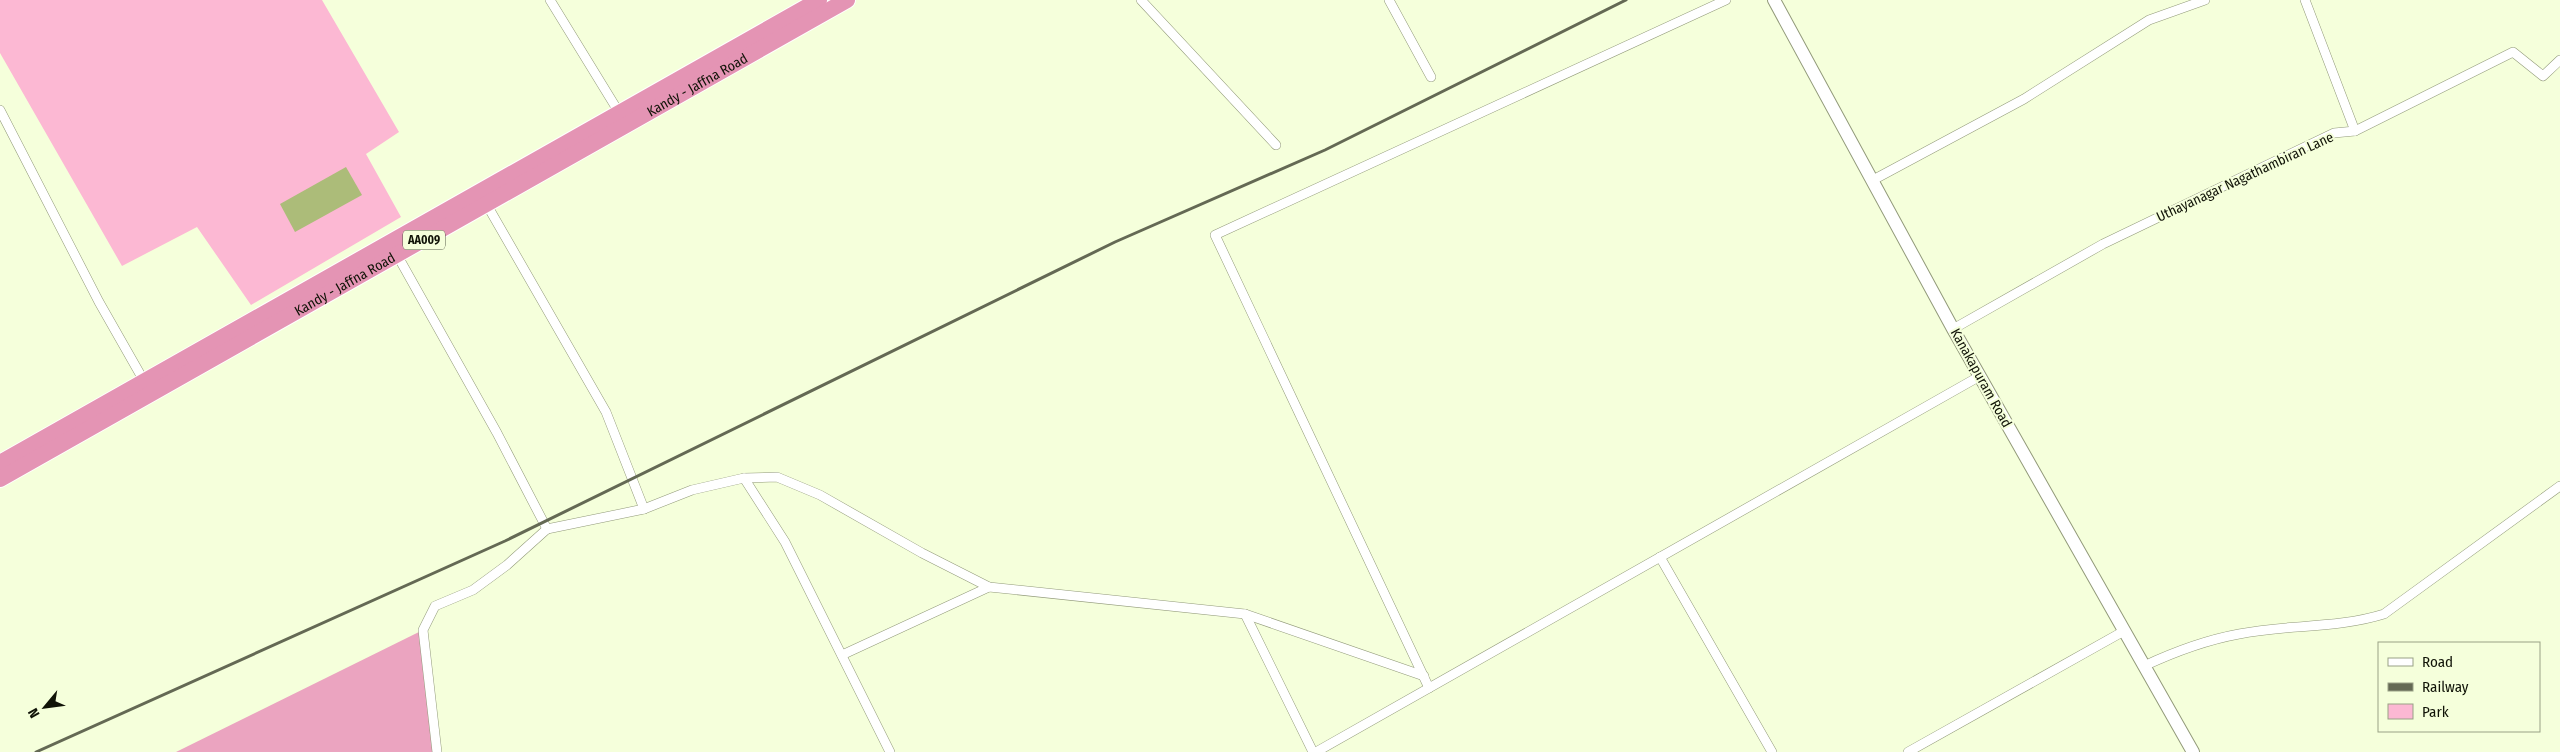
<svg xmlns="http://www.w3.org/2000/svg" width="2560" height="752" font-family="'Fira Sans Condensed',sans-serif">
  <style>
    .green { fill: #fcb8d3 }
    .forest { fill: #eba4c0 }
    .water { fill: #acbc79 }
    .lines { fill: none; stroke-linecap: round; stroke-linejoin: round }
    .street-casing { stroke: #929a7a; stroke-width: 10 }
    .secondary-casing { stroke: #929a7a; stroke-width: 14 }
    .highway-casing { stroke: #fff; stroke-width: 18 }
    .street { stroke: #fff; stroke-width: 9 }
    .secondary { stroke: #fff; stroke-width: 12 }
    .highway { stroke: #e494b4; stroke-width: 16 }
    .rail { stroke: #646954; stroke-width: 3 }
    .labels { text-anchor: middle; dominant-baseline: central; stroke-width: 4; stroke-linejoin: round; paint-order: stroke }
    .shield { fill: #f5ffdb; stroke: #555a47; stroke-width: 1 }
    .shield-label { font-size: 12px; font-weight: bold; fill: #101307 }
    .street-label { font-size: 14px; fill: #101307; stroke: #f5ffdb }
  </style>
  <rect width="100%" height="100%" fill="#f5ffdb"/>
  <!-- green -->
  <polygon class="green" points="0,0 322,0 399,132 366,154 401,217 251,305 197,227 122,266 0,53"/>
  <!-- forest -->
  <polygon class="forest" points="423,630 440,752 176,752"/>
  <!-- water -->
  <polygon class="water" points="346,167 362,195 295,232 280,204"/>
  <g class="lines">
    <!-- street casing -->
    <g class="street-casing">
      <g id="street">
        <polyline points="550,0 620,114"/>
        <polyline points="1141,0 1276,145"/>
        <polyline points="1389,0 1431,77"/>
        <polyline points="2305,0 2355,131"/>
        <polyline points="0,110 99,302 144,381"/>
        <polyline points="1873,180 2024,99 2149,20 2205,0"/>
        <polyline points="396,253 497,433 547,529 644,509 606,412 487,205"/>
        <polyline points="1953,329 2103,244 2334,133 2355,131 2513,52 2543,76 2560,60"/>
        <polyline points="744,478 777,477 820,495 922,553 989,587 1245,614 1424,676"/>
        <polyline points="644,509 692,490 744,478 785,542 890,752"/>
        <polyline points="1660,557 1772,752"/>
        <polyline points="1245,614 1313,752"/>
        <polyline points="842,655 989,587"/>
        <path d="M2144,666C2174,652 2206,640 2239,634C2287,624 2336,629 2384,614L2560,486"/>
        <polyline points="1429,688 1215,235 1726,0"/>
        <polyline points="437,752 423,630 435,606 473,590 507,565 547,529"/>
        <polyline points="1316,752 1980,376"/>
        <polyline points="1908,752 2124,631"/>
      </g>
    </g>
    <!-- secondary casing -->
    <g class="secondary-casing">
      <polyline id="secondary" points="1774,0 1953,329 2193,752"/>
    </g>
    <!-- highway casing -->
    <g class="highway-casing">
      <g id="highway">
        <polyline points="0,463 819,0"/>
        <path id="s1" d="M0,479L847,0"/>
      </g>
    </g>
    <!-- street -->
    <use href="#street" class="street"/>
    <!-- secondary -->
    <use href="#secondary" class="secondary"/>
    <!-- highway -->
    <use href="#highway" class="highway"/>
    <!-- rail -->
    <polyline class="rail" points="36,752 505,541 1115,242 1325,150 1626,0"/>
  </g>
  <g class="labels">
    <!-- shield labels -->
    <rect class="shield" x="403" y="230.5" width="42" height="19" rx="4"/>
    <g class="shield-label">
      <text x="424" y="240">AA009</text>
    </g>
    <!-- street labels -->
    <g class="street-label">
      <text stroke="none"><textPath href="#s1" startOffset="801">Kandy - Jaffna Road</textPath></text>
      <text transform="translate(2245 177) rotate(-25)">Uthayanagar Nagathambiran Lane</text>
      <text stroke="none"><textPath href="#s1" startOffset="396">Kandy - Jaffna Road</textPath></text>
      <text transform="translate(1981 378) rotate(61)">Kanakapuram Road</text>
    </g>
  </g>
  <!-- legend -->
  <rect x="2378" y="642" width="162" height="90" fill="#f5ffdb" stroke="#99a186"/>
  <rect x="2388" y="658" width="25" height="8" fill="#ffffff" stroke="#99a186"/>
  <text x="2422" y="667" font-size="15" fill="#101307">Road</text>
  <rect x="2388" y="683" width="25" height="8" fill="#646954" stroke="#99a186"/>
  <text x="2422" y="692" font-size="15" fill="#101307">Railway</text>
  <rect x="2388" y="704" width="25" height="15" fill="#fcb8d3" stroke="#99a186"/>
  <text x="2422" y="717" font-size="15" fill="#101307">Park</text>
  <!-- north arrow -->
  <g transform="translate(45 707) rotate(241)" stroke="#f5ffdb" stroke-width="4" paint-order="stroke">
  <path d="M0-4L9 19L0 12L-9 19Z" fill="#101307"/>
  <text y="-8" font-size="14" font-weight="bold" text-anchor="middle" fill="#101307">N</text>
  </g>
</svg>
